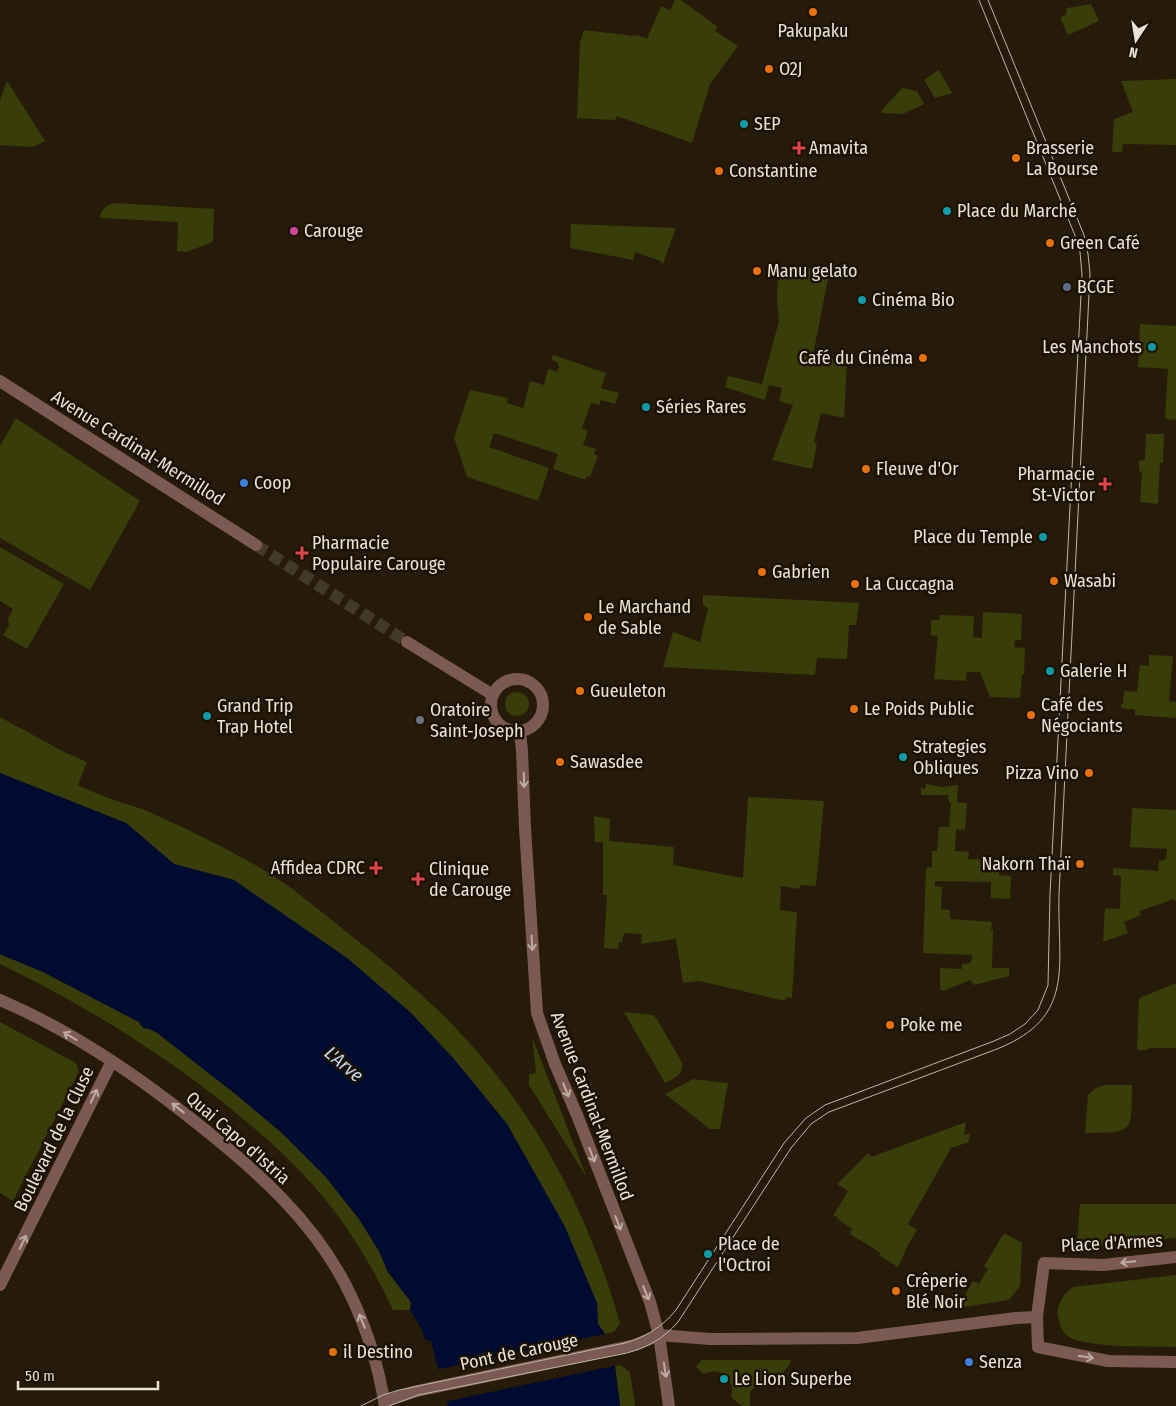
<svg xmlns="http://www.w3.org/2000/svg" width="1176" height="1406" font-family="'Fira Sans Condensed',sans-serif">
  <style>
    .green { fill: #383d09 }
    .water { fill: #000b31 }
    .pier { fill: #261b08 }
    .lines { fill: none; stroke-linecap: round; stroke-linejoin: round }
    .tertiary-tunnel { stroke: #433927; stroke-width: 12; stroke-dasharray: 12 6; stroke-linecap: butt }
    .tertiary { stroke: #7b5a54; stroke-width: 12 }
    .tram { stroke: #bdb5a8; stroke-width: 1 }
    .oneway { stroke: #bdaca2 }
    .food-dot { fill: #e8710a; stroke: #1c1202; stroke-width: 2 }
    .culture-dot { fill: #0f9aa8; stroke: #1c1202; stroke-width: 2 }
    .health-dot { fill: #e0444e; stroke: #1c1202; stroke-width: 2 }
    .hotel-dot { fill: #d1479c; stroke: #1c1202; stroke-width: 2 }
    .service-dot { fill: #5c6f8a; stroke: #1c1202; stroke-width: 2 }
    .shop-dot { fill: #3f7fe0; stroke: #1c1202; stroke-width: 2 }
    .worship-dot { fill: #6b7280; stroke: #1c1202; stroke-width: 2 }
    .labels { text-anchor: middle; dominant-baseline: central; stroke-width: 5; stroke-linejoin: round; paint-order: stroke }
    .poi-label { font-size: 18px; fill: #e9e2d6; stroke: #1c1202; text-anchor: start }
    .street-label { font-size: 18px; fill: #e9e2d6; stroke: #1c1202 }
    .water-label { font-size: 19px; font-style: italic; fill: #c0d5f7; stroke: #1c1202 }
  </style>
  <rect width="100%" height="100%" fill="#261b08"/>
  <!-- green -->
  <g class="green">
    <polygon points="675,0 681,0 718,27 715,31 738,46 710,84 692,143 617,116 615,120 577,118 580,42 584,30 634,36 637,35 647,39 661,6 670,10"/>
    <polygon points="1091,4 1099,21 1068,35 1060,18 1066,14 1067,8"/>
    <polygon points="939,70 952,93 935,98 924,80"/>
    <polygon points="1176,79 1176,145 1123,144 1122,152 1112,152 1114,119 1133,112 1121,81"/>
    <polygon points="7,81 45,141 33,147 0,145 0,100"/>
    <polygon points="902,88 917,91 924,104 903,114 882,113 881,111"/>
    <path d="M115,203L214,209L213,242L186,252L177,251L178,222L100,218C102,208 106,205 115,203Z"/>
    <polygon points="571,224 676,228 663,264 661,263 661,261 635,252 633,260 570,248"/>
    <polygon points="778,266 830,269 813,355 847,362 844,418 821,413 814,442 817,444 812,469 772,460 793,405 779,401 782,388 769,385 765,400 725,387 728,376 762,384 779,321 777,302"/>
    <polygon points="1140,324 1176,326 1176,420 1165,419 1168,369 1138,367"/>
    <polygon points="553,355 606,373 601,388 619,393 615,404 601,400 599,405 591,403 582,428 588,431 583,445 596,449 594,454 598,456 590,477 587,476 585,480 553,469 558,454 494,433 489,447 549,468 538,501 467,477 454,438 470,390 508,398 507,403 523,408 530,381 544,385 548,369 557,372 559,367 557,362 552,360"/>
    <polygon points="16,418 140,501 90,590 0,538 0,446"/>
    <polygon points="1146,434 1164,434 1163,463 1160,463 1158,504 1140,502 1142,472 1139,471 1139,461 1145,460"/>
    <polygon points="0,547 64,584 27,649 3,635 9,625 8,619 13,609 0,601"/>
    <polygon points="703,595 859,603 856,625 849,625 847,659 817,658 815,675 663,667 673,632 700,642 708,608 703,605"/>
    <polygon points="983,612 1022,614 1021,640 1015,640 1014,647 1025,648 1024,674 1022,675 1020,698 990,697 980,672 967,672 966,681 934,679 938,636 931,635 931,620 939,620 940,615 974,616 973,637 982,638"/>
    <polygon points="1149,655 1173,656 1169,701 1176,702 1176,718 1135,715 1135,710 1121,708 1121,704 1123,704 1124,691 1137,692 1140,665 1149,666"/>
    <circle cx="517" cy="704" r="12"/>
    <path d="M0,717L62,751L87,762L78,785C89,790 100,795 111,799C126,804 142,808 156,815C191,831 226,848 259,867C289,884 316,908 343,929C385,962 428,998 465,1038C539,1118 590,1218 620,1323L614,1332L605,1334L598,1324L596,1302L565,1227L507,1124L453,1058L410,1012L234,880L174,864L126,823L0,773Z"/>
    <polygon points="926,784 942,787 958,785 957,802 966,803 967,804 965,830 956,829 955,851 969,852 968,859 1000,860 999,875 1011,876 1010,899 991,898 991,882 935,881 935,886 942,887 941,909 950,910 950,919 992,922 991,930 993,930 992,968 1009,968 1009,976 974,985 970,980 943,991 940,989 940,968 962,969 962,964 971,963 972,955 923,953 926,868 932,867 932,851 937,851 939,827 949,827 951,803 949,803 948,795 921,795 921,788 925,789"/>
    <polygon points="748,797 824,801 816,886 800,885 799,889 781,886 780,910 797,912 792,998 786,997 785,1001 699,981 683,983 676,939 641,944 642,934 624,933 622,942 619,942 618,949 604,948 607,895 603,895 603,842 595,842 594,816 610,819 609,841 674,847 673,865 743,878"/>
    <polygon points="1132,808 1176,810 1176,902 1174,899 1140,911 1141,915 1124,922 1128,933 1103,942 1105,908 1120,909 1121,876 1113,875 1113,868 1158,871 1159,861 1166,859 1167,849 1130,847"/>
    <path d="M0,954L43,972L139,1022L141,1026L156,1032L238,1096L283,1134L325,1176L359,1219L379,1251L388,1272L411,1302L410,1310H393C374,1269 349,1227 319,1192C288,1156 253,1126 216,1097C149,1045 77,1001 0,964Z"/>
    <polygon points="1176,983 1176,1048 1149,1048 1148,1050 1137,1050 1139,998"/>
    <path d="M624,1012L653,1015L657,1019L682,1063C683,1075 675,1078 665,1083Z"/>
    <polygon points="0,1022 76,1063 79,1071 13,1201 0,1193"/>
    <polygon points="532,1037 587,1178 529,1085 529,1074 536,1073"/>
    <polygon points="693,1079 728,1083 720,1129 710,1129 665,1094"/>
    <path d="M1105,1085H1132C1131,1134 1135,1132 1085,1133L1088,1095L1096,1088Z"/>
    <polygon points="966,1122 964,1135 970,1133 969,1142 951,1148 908,1224 917,1230 908,1245 898,1267 879,1255 881,1253 850,1234 852,1229 839,1220 836,1216 833,1216 848,1191 837,1184 868,1153 871,1157"/>
    <polygon points="1080,1204 1176,1204 1176,1238 1084,1248 1077,1243"/>
    <polygon points="1004,1233 1022,1243 1020,1286 1009,1300 957,1308 973,1281 979,1284 988,1269 984,1266"/>
    <path d="M1176,1275V1347C1153,1346 1080,1349 1065,1334C1061,1329 1059,1322 1058,1316C1056,1304 1064,1294 1073,1287Z"/>
    <path d="M701,1360H791V1362L783,1373L767,1374L750,1392V1406H742L731,1397C736,1379 721,1366 704,1374L696,1367Z"/>
    <polygon points="620,1365 630,1372 635,1406 620,1406 615,1366"/>
  </g>
  <!-- water -->
  <polygon class="water" points="0,773 126,823 174,864 234,880 347,958 410,1012 453,1058 507,1124 565,1227 597,1303 598,1324 605,1334 615,1366 620,1406 448,1406 431,1341 425,1340 421,1328 410,1310 411,1302 388,1272 379,1251 359,1219 325,1176 283,1134 238,1096 156,1032 147,1028 144,1029 139,1022 43,972 0,954"/>
  <!-- pier -->
  <polygon class="pier" points="605,1334 608,1334 618,1365 444,1402 435,1370"/>
  <g class="lines">
    <!-- tertiary-tunnel -->
    <polyline class="tertiary-tunnel" points="256,545 407,642"/>
    <!-- tertiary -->
    <g class="tertiary">
      <polyline points="0,381 256,545"/>
      <polyline points="407,642 493,695"/>
      <circle cx="517" cy="705" r="26"/>
      <polyline points="520,732 522,751 525,828 537,1013 555,1064 577,1115 650,1302 659,1335 669,1406"/>
      <path d="M0,1000C68,1029 131,1071 189,1117C253,1167 318,1223 352,1298C368,1332 379,1369 385,1406"/>
      <polyline points="1176,1257 1103,1265 1044,1263 1037,1317 1038,1347 1108,1361 1176,1362"/>
      <polyline points="0,1285 112,1061"/>
      <polyline points="659,1335 710,1339 857,1338 1016,1318 1037,1317"/>
      <polyline points="385,1401 417,1391 635,1345 659,1335"/>
    </g>
    <!-- tram -->
    <g class="tram">
      <path d="M361,1406L383,1395L399,1390L625,1343C646,1337 662,1327 676,1310L784,1143L806,1118L825,1105L994,1041L1010,1034L1025,1024L1038,1010L1048,985L1050,894L1082,275L1080,252L1076,238L979,0"/>
      <path d="M389,1406L418,1395L627,1353C648,1347 663,1339 678,1322L791,1148L811,1124L829,1112L997,1049C1077,1017 1057,965 1059,894L1090,274L1088,254L1084,235L988,0"/>
    </g>
  </g>
  <!-- one-way arrows -->
  <defs><path id="oneway-shaft" d="M-6 0H5M1.5-3L5.5 0L1.5 3" fill="none" stroke-width="1.6" stroke-linecap="round" stroke-linejoin="round" transform="scale(1.25)"/></defs>
  <g class="oneway">
    <use href="#oneway-shaft" transform="translate(524 780) rotate(88)"/>
    <use href="#oneway-shaft" transform="translate(532 943) rotate(87)"/>
    <use href="#oneway-shaft" transform="translate(70 1036) rotate(-149)"/>
    <use href="#oneway-shaft" transform="translate(566 1090) rotate(67)"/>
    <use href="#oneway-shaft" transform="translate(94 1096) rotate(-64)"/>
    <use href="#oneway-shaft" transform="translate(178 1108) rotate(-142)"/>
    <use href="#oneway-shaft" transform="translate(592 1155) rotate(69)"/>
    <use href="#oneway-shaft" transform="translate(618 1223) rotate(69)"/>
    <use href="#oneway-shaft" transform="translate(23 1242) rotate(-64)"/>
    <use href="#oneway-shaft" transform="translate(1128 1262) rotate(174)"/>
    <use href="#oneway-shaft" transform="translate(646 1293) rotate(68)"/>
    <use href="#oneway-shaft" transform="translate(362 1321) rotate(-112)"/>
    <use href="#oneway-shaft" transform="translate(1086 1357) rotate(10)"/>
    <use href="#oneway-shaft" transform="translate(665 1370) rotate(81)"/>
  </g>
  <!-- markers -->
  <g class="food-dot">
    <circle cx="813" cy="12" r="5"/>
    <circle cx="769" cy="69" r="5"/>
    <circle cx="1016" cy="158" r="5"/>
    <circle cx="719" cy="171" r="5"/>
    <circle cx="1050" cy="243" r="5"/>
    <circle cx="757" cy="271" r="5"/>
    <circle cx="923" cy="358" r="5"/>
    <circle cx="866" cy="469" r="5"/>
    <circle cx="762" cy="572" r="5"/>
    <circle cx="1054" cy="581" r="5"/>
    <circle cx="855" cy="584" r="5"/>
    <circle cx="588" cy="617" r="5"/>
    <circle cx="580" cy="691" r="5"/>
    <circle cx="854" cy="709" r="5"/>
    <circle cx="1031" cy="715" r="5"/>
    <circle cx="560" cy="762" r="5"/>
    <circle cx="1089" cy="773" r="5"/>
    <circle cx="1080" cy="864" r="5"/>
    <circle cx="890" cy="1025" r="5"/>
    <circle cx="896" cy="1291" r="5"/>
    <circle cx="333" cy="1352" r="5"/>
  </g>
  <g class="culture-dot">
    <circle cx="744" cy="124" r="5"/>
    <circle cx="947" cy="211" r="5"/>
    <circle cx="862" cy="300" r="5"/>
    <circle cx="1152" cy="347" r="5"/>
    <circle cx="646" cy="407" r="5"/>
    <circle cx="1043" cy="537" r="5"/>
    <circle cx="1050" cy="671" r="5"/>
    <circle cx="207" cy="716" r="5"/>
    <circle cx="903" cy="757" r="5"/>
    <circle cx="708" cy="1254" r="5"/>
    <circle cx="724" cy="1379" r="5"/>
  </g>
  <g class="health-dot">
    <path d="M796.5 140.5h5v5h5v5h-5v5h-5v-5h-5v-5h5z"/>
    <path d="M1102.5 476.5h5v5h5v5h-5v5h-5v-5h-5v-5h5z"/>
    <path d="M299.5 545.5h5v5h5v5h-5v5h-5v-5h-5v-5h5z"/>
    <path d="M373.5 860.5h5v5h5v5h-5v5h-5v-5h-5v-5h5z"/>
    <path d="M415.5 871.5h5v5h5v5h-5v5h-5v-5h-5v-5h5z"/>
  </g>
  <circle class="hotel-dot" cx="294" cy="231" r="5"/>
  <circle class="service-dot" cx="1067" cy="287" r="5"/>
  <g class="shop-dot">
    <circle cx="244" cy="483" r="5"/>
    <circle cx="969" cy="1362" r="5"/>
  </g>
  <circle class="worship-dot" cx="420" cy="720" r="5"/>
  <g class="labels">
    <!-- poi labels -->
    <g class="poi-label">
      <text x="813" y="31" text-anchor="middle">Pakupaku</text>
      <text x="779" y="69">O2J</text>
      <text x="754" y="124">SEP</text>
      <text x="809" y="148">Amavita</text>
      <text x="1026" y="148">Brasserie<tspan x="1026" dy="21">La Bourse</tspan></text>
      <text x="729" y="171">Constantine</text>
      <text x="957" y="211">Place du Marché</text>
      <text x="304" y="231">Carouge</text>
      <text x="1060" y="243">Green Café</text>
      <text x="767" y="271">Manu gelato</text>
      <text x="1077" y="287">BCGE</text>
      <text x="872" y="300">Cinéma Bio</text>
      <text x="1142" y="347" text-anchor="end">Les Manchots</text>
      <text x="913" y="358" text-anchor="end">Café du Cinéma</text>
      <text x="656" y="407">Séries Rares</text>
      <text x="876" y="469">Fleuve d'Or</text>
      <text x="1095" y="474" text-anchor="end">Pharmacie<tspan x="1095" dy="21">St-Victor</tspan></text>
      <text x="254" y="483">Coop</text>
      <text x="1033" y="537" text-anchor="end">Place du Temple</text>
      <text x="312" y="543">Pharmacie<tspan x="312" dy="21">Populaire Carouge</tspan></text>
      <text x="772" y="572">Gabrien</text>
      <text x="1064" y="581">Wasabi</text>
      <text x="865" y="584">La Cuccagna</text>
      <text x="598" y="607">Le Marchand<tspan x="598" dy="21">de Sable</tspan></text>
      <text x="1060" y="671">Galerie H</text>
      <text x="590" y="691">Gueuleton</text>
      <text x="1041" y="705">Café des<tspan x="1041" dy="21">Négociants</tspan></text>
      <text x="217" y="706">Grand Trip<tspan x="217" dy="21">Trap Hotel</tspan></text>
      <text x="864" y="709">Le Poids Public</text>
      <text x="430" y="710">Oratoire<tspan x="430" dy="21">Saint-Joseph</tspan></text>
      <text x="913" y="747">Strategies<tspan x="913" dy="21">Obliques</tspan></text>
      <text x="570" y="762">Sawasdee</text>
      <text x="1079" y="773" text-anchor="end">Pizza Vino</text>
      <text x="1070" y="864" text-anchor="end">Nakorn Thaï</text>
      <text x="365" y="868" text-anchor="end">Affidea CDRC</text>
      <text x="429" y="869">Clinique<tspan x="429" dy="21">de Carouge</tspan></text>
      <text x="900" y="1025">Poke me</text>
      <text x="718" y="1244">Place de<tspan x="718" dy="21">l'Octroi</tspan></text>
      <text x="906" y="1281">Crêperie<tspan x="906" dy="21">Blé Noir</tspan></text>
      <text x="343" y="1352">il Destino</text>
      <text x="979" y="1362">Senza</text>
      <text x="734" y="1379">Le Lion Superbe</text>
    </g>
    <!-- street labels -->
    <g class="street-label">
      <text transform="translate(138 448) rotate(32)">Avenue Cardinal-Mermillod</text>
      <text transform="translate(592 1106) rotate(69)">Avenue Cardinal-Mermillod</text>
      <text transform="translate(238 1138) rotate(41)">Quai Capo d'Istria</text>
      <text transform="translate(54 1139) rotate(-64)">Boulevard de la Cluse</text>
      <text transform="translate(1112 1243) rotate(-3)">Place d'Armes</text>
      <text transform="translate(519 1352) rotate(-12)">Pont de Carouge</text>
    </g>
    <!-- water labels -->
    <g class="water-label">
      <text transform="translate(344 1064) rotate(40)">L'Arve</text>
    </g>
  </g>
  <!-- north arrow -->
  <g transform="translate(1136 40) rotate(192)" stroke="#1c1202" stroke-width="4" paint-order="stroke">
  <path d="M0-4L9 19L0 12L-9 19Z" fill="#e9e2d6"/>
  <text y="-8" font-size="14" font-weight="bold" text-anchor="middle" fill="#e9e2d6">N</text>
  </g>
  <!-- scale -->
  <path d="M18 1381v8h140v-8" fill="none" stroke="#e9e2d6" stroke-width="2.5"/>
  <text x="25" y="1381" font-size="15" fill="#e9e2d6" stroke="#1c1202" stroke-width="4" paint-order="stroke">50 m</text>
</svg>
